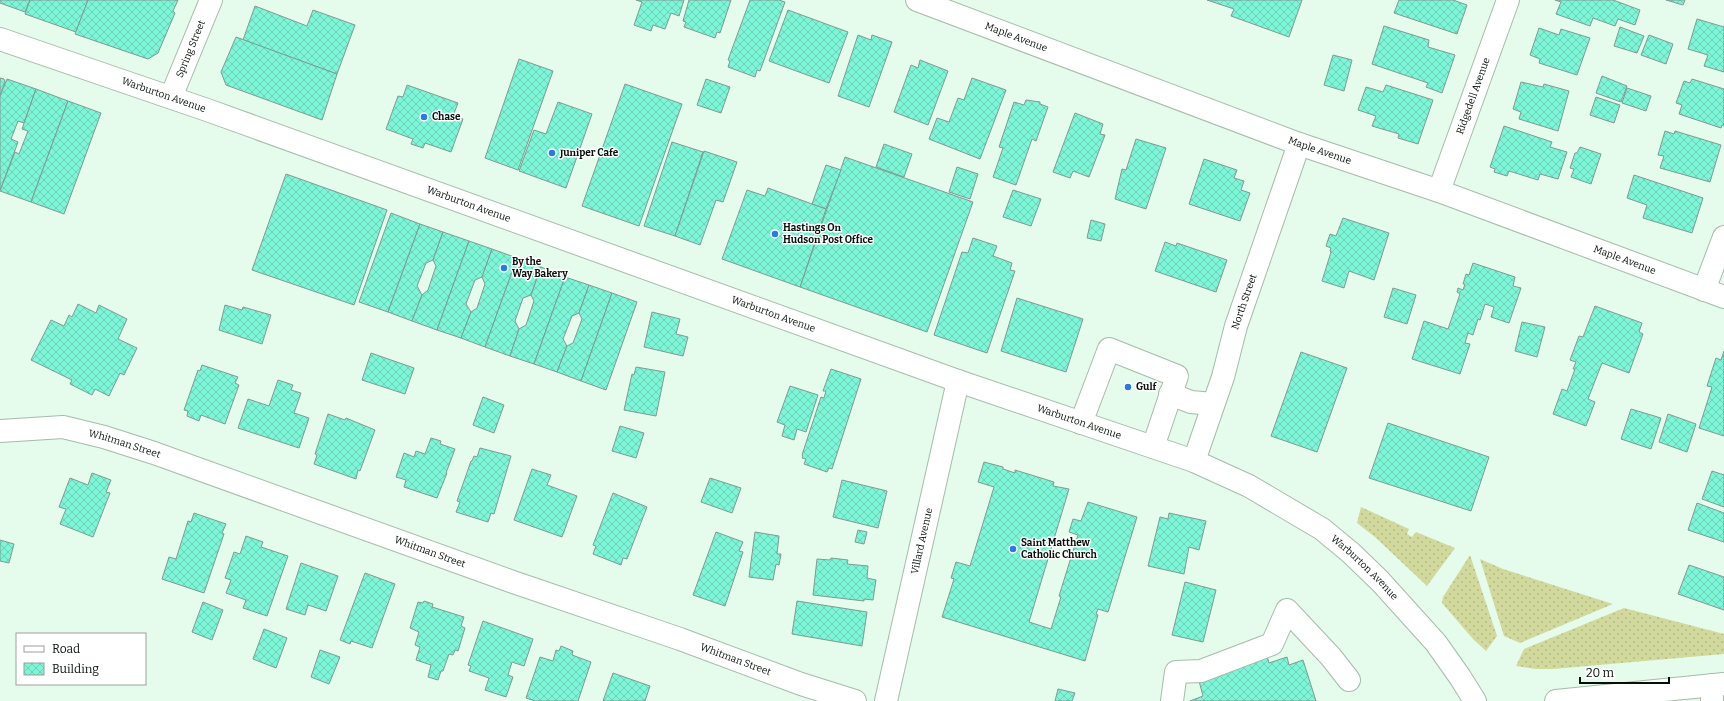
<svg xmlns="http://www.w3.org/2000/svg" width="1724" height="701" font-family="Bitter,serif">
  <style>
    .grass { fill: url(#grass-dots) }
    .building { fill: url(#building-cross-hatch); stroke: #7f9a92 }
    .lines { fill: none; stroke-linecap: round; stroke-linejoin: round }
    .minor-casing { stroke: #a5bbab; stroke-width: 24 }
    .major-casing { stroke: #a5bbab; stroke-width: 24 }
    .minor { stroke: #fff; stroke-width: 22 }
    .major { stroke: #fff; stroke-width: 22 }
    .poi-dot { fill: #287be6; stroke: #fff; stroke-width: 1.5 }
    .labels { text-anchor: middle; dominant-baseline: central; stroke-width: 3; stroke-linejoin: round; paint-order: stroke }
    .street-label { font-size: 10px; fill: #070f09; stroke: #fff }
    .poi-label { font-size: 10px; font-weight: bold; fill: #070f09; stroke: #fff; text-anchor: start }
  </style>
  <defs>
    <pattern id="grass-dots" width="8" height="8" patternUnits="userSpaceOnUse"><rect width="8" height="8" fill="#d1d99c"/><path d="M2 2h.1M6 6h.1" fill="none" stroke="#b2b985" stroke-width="1.8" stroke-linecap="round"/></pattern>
    <pattern id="building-cross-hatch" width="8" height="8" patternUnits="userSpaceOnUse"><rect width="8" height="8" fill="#7df5d7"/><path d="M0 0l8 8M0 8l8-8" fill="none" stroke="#6bd1b7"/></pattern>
  </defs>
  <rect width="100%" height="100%" fill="#e5fcec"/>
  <!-- grass -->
  <g class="grass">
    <polygon points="1361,507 1409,529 1407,534 1412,537 1416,532 1455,548 1427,586 1375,537 1357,523"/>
    <polygon points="1470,555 1497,636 1486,651 1473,639 1442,603 1443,597"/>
    <polygon points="1480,559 1503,569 1613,604 1520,643 1504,636"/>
    <polygon points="1624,608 1724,634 1724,654 1553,669 1536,669 1516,666 1524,649"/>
  </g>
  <!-- building -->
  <g class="building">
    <polygon points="0,0 30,0 25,12 0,3"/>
    <polygon points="30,0 88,0 76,32 25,14"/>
    <polygon points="88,0 178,0 173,11 175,13 158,53 148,59 75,34"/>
    <polygon points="636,0 684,0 679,16 671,13 665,29 653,25 651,31 634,25 642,2"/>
    <polygon points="689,0 731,0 720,33 717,32 715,38 684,27 686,22 683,21"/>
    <polygon points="750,0 779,0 785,2 760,71 757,70 755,77 728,67 730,61 728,60"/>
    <polygon points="1207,0 1302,0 1289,37 1231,16 1234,9"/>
    <polygon points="1399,0 1453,0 1467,5 1457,34 1394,13"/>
    <polygon points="1555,0 1613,0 1640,10 1635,25 1618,19 1615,26 1593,18 1590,26 1556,14 1561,2"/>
    <polygon points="1666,0 1685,0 1683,5"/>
    <polygon points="255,6 307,26 313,10 355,25 337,74 243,40"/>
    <polygon points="788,10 848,32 829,83 769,61"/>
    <polygon points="1697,19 1724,27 1724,72 1704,66 1708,55 1688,49"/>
    <polygon points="1384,26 1429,40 1428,47 1455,55 1442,93 1426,87 1428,83 1372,64"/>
    <polygon points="1620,27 1644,36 1637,53 1614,46"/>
    <polygon points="1539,28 1559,35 1561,29 1590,38 1577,75 1539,63 1540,59 1530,55"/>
    <polygon points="858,35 871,40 872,35 892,42 869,107 838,96"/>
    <polygon points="1649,35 1673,44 1666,64 1641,55"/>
    <polygon points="236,37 337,74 322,120 226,85 221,72"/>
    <polygon points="1333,55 1352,60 1344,91 1324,85"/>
    <polygon points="519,59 553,71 518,170 485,158"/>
    <polygon points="920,60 948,71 928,125 894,112 911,65 918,68"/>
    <polygon points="1602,76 1627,86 1621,102 1596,93"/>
    <polygon points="0,78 4,79 5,82 0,96"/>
    <polygon points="972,78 1006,90 980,159 929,139 937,118 949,122 958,98 964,100"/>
    <polygon points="7,79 36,89 24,123 18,121 11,139 18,142 0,191 0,96"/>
    <polygon points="706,79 730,87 721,113 697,105"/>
    <polygon points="1692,79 1724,89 1724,126 1722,125 1721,128 1679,114 1682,105 1676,103 1684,81 1690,83"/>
    <polygon points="1521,82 1543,87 1544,84 1569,91 1558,131 1519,119 1521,112 1513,109"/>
    <polygon points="625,84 682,104 639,226 582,206"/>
    <polygon points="407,85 458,103 453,116 463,119 451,152 425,143 423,148 411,144 413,139 386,129 398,96 403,97"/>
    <polygon points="1386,85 1433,100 1418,144 1398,138 1399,134 1372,126 1376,116 1358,110 1366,87 1383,92"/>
    <polygon points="1627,88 1651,96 1646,111 1622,103"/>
    <polygon points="36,89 68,101 31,202 0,191 15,152 19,154 28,131 22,129"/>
    <polygon points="1596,97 1620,105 1614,123 1590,115"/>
    <polygon points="1026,100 1040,102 1040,104 1048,107 1036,141 1032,139 1016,185 993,177 1003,148 999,147 1014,102 1024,105"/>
    <polygon points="68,101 101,113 64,214 31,202"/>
    <polygon points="558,102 592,114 566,188 519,171 534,130 546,134"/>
    <polygon points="1075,113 1103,124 1100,134 1105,135 1089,177 1073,171 1070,178 1053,172"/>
    <polygon points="1504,126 1552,142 1550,147 1567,152 1558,179 1540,174 1538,180 1509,171 1507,176 1494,172 1495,169 1490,167"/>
    <polygon points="1665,131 1674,134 1675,131 1721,145 1710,182 1660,168 1664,156 1658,155"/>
    <polygon points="1136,139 1166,148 1146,209 1115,199 1122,169 1126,170"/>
    <polygon points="672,142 703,152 675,236 644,226"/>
    <polygon points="884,144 912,154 904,177 876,167"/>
    <polygon points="1580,147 1601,154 1591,184 1571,177 1574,169 1570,168 1575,153 1577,153"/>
    <polygon points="704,151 737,162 723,202 716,200 700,245 675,236"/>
    <polygon points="845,157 973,202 927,332 800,287"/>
    <polygon points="1204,159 1237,170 1234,178 1244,181 1241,190 1250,193 1240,221 1189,204"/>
    <polygon points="826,165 841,170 826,209 812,204"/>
    <polygon points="957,167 978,174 970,199 949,192"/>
    <polygon points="286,174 387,210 354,305 252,270"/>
    <polygon points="1634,175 1703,198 1692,233 1643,218 1647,205 1627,198"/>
    <polygon points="768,188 826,209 800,287 722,259 747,190 765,196"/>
    <polygon points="1013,190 1041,199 1031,226 1003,217"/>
    <polygon points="391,213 420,224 388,312 359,302"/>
    <polygon points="1343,218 1389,233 1374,280 1349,271 1344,288 1322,281 1331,252 1330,251 1331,248 1326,246 1330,234 1336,236"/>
    <polygon points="1091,220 1105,224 1101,241 1087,238"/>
    <polygon points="420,224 443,232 433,260 426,263 417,286 422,295 412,321 388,312"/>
    <polygon points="443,232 469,241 437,330 412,321 422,295 428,290 436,266 433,260"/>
    <polygon points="973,238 997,246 993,256 1012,263 1010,270 1015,271 987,353 934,335 962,252 968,253"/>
    <polygon points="469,241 492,249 482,277 475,280 466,304 471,312 461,338 437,330"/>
    <polygon points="1165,242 1176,246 1177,243 1227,260 1216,292 1155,271"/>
    <polygon points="492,249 517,258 485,347 461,338 471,312 477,308 485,284 482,277"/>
    <polygon points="517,258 541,267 531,295 523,298 515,321 519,329 510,356 485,347"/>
    <polygon points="1473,263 1515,277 1513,286 1521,288 1509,323 1491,317 1494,307 1485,304 1480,320 1478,319 1473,335 1468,333 1465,343 1470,344 1460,374 1412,359 1424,321 1448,329 1460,294 1457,292 1458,288 1463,290 1465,284 1463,284 1466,274 1469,275"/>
    <polygon points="541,267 565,277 534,364 510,356 519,329 526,325 534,301 531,295"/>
    <polygon points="565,277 589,285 579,313 572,316 563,339 567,346 557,372 534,364"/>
    <polygon points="589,285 612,293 581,381 557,372 567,346 573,343 582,319 579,313"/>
    <polygon points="1393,288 1416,295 1407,324 1384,317"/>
    <polygon points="612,293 637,302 606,390 581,381"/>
    <polygon points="1017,298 1083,319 1066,372 1001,351"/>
    <polygon points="78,304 96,313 99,305 127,319 118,339 137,348 124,375 120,373 109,396 95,389 92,395 70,384 72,380 31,360 51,320 64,326 69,315 72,317"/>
    <polygon points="225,305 242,310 243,307 271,315 262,344 219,330"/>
    <polygon points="1595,306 1642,323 1639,332 1643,334 1629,373 1602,363 1588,399 1595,402 1586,426 1553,414 1562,389 1567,391 1575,369 1573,369 1576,362 1570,360 1579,336 1583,337"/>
    <polygon points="652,312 680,319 676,334 688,337 683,356 644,347"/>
    <polygon points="1522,322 1545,327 1537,357 1515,351"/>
    <polygon points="1724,351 1724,436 1699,428 1712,387 1707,386 1716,358 1721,360"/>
    <polygon points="1301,352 1347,368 1317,452 1271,436"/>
    <polygon points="371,353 414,368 405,394 362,380"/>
    <polygon points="202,365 238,377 235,383 239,385 225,424 201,415 199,421 187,416 188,411 184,410 198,370 200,371"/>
    <polygon points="636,367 665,372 656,416 624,410 632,374 634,375"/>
    <polygon points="831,369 861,379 832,469 829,468 827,472 804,464 806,459 802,458 803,456 802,455 821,397 824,398 826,391 823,391"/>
    <polygon points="278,380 293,385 291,390 301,393 294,413 309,418 299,448 238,428 248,399 269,406"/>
    <polygon points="790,386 818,395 806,432 797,429 794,440 782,436 785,425 777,422"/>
    <polygon points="483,397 504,405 494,433 473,425"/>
    <polygon points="1631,409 1661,418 1651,449 1621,439"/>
    <polygon points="328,414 345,420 346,418 375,430 360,471 358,470 356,479 314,464 317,455 315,454"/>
    <polygon points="1668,414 1696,424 1687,452 1659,442"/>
    <polygon points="1388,423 1489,457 1471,511 1369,478"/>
    <polygon points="620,426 644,433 636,458 612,451"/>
    <polygon points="431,438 441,441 440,444 455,449 446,473 447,473 437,498 404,487 406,480 396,477 404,453 414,457 416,451 425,454"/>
    <polygon points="480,448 511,456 494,514 491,513 488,522 456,512 460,502 457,501 471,461 472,461 474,456 477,457"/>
    <polygon points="984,462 1003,467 1003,469 1015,473 1015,470 1054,482 1053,486 1069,489 1029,622 1051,629 1061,597 1059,596 1078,535 1069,532 1073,519 1081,521 1088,502 1137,517 1108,612 1098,609 1096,614 1098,615 1085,661 942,617 954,579 951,578 956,562 970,566 994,487 978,482"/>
    <polygon points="532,469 551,475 547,485 577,496 562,537 514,520"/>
    <polygon points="1712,471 1724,475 1724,507 1702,499"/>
    <polygon points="92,473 111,480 106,492 110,493 93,537 60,524 66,509 59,507 70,478 88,485"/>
    <polygon points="710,478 741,488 732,513 701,502"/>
    <polygon points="842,480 887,491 878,528 833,517"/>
    <polygon points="613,493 647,507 627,559 623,558 621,565 593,554 596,546 593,545"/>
    <polygon points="1697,503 1724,513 1724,542 1688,530"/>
    <polygon points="194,513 226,524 222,533 224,534 204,593 162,579 169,557 176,559 188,521 191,522"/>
    <polygon points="1169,513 1206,521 1199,550 1189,547 1184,574 1148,566 1160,517 1168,519"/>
    <polygon points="858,530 867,532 864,544 855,542"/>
    <polygon points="716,532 743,542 739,551 743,552 725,606 693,595"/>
    <polygon points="755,532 779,536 777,554 781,554 779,565 776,564 773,580 749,577"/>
    <polygon points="246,536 263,542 261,547 288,556 267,616 243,608 246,600 226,593 231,580 225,578 234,552 240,554"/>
    <polygon points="0,540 14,544 9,563 0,561"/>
    <polygon points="831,558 848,560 847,564 868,566 867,578 876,580 873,600 864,599 864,601 813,595 817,559 830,560"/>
    <polygon points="301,563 338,576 326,611 308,605 305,615 286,609"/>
    <polygon points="1689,565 1724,577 1724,610 1678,594"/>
    <polygon points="365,573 395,584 372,648 351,641 350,644 340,640"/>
    <polygon points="1185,582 1216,590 1203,642 1172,635"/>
    <polygon points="424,601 433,604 432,607 464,617 461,626 465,628 458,651 455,650 453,655 449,654 443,671 441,671 438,680 428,677 431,665 416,660 420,647 415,645 419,632 410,628 418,602 423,603"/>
    <polygon points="797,601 867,612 862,646 792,634"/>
    <polygon points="203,602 223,610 212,640 192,632"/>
    <polygon points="483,621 533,639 524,666 512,662 508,675 513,677 506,697 485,690 489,678 469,671 471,666 468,665"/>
    <polygon points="264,629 287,638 276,668 253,659"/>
    <polygon points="561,646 573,651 572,655 591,662 578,701 535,701 526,698 540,657 553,661 556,650 559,651"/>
    <polygon points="320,650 340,657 329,684 311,677"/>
    <polygon points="1267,656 1269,663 1287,657 1289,665 1303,660 1316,701 1190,701 1203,696 1199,681"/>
    <polygon points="613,673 650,686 645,701 603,701"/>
    <polygon points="1058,689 1075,693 1072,701 1055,701"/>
  </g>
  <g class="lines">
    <!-- minor casing -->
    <g class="minor-casing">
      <g id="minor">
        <path id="s1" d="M917,0L1299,144L1439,191L1724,297"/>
        <path id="s2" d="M0,39L210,111L958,381L1194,461L1249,486L1322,529L1351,553L1380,581L1436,643L1460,677L1475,701"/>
        <path id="s3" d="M171,97L211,0"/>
        <path id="s4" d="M1439,191L1508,0"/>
        <polyline points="1704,290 1724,237"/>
        <polyline points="1170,394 1191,402 1213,404"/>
        <polyline points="1081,423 1109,349 1177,376 1153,447"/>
        <path id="s5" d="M0,431L63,427L104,437L154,453L513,582L680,639L801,684L855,701"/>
        <path id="s6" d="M1194,461L1223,377L1236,326L1299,144"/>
        <path id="s7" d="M886,701L958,381"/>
        <polyline points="1172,701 1176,672 1201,671 1272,644 1287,610 1331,657 1349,680"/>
        <polyline points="1712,701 1712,685"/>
      </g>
    </g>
    <!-- major casing -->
    <g class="major-casing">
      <polyline id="major" points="1556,701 1724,684"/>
    </g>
    <!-- minor -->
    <use href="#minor" class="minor"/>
    <!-- major -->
    <use href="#major" class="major"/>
  </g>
  <!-- markers -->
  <g class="poi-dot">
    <circle cx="424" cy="117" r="4"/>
    <circle cx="552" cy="153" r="4"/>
    <circle cx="775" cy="234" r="4"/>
    <circle cx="504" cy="268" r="4"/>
    <circle cx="1128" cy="387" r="4"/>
    <circle cx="1013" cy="549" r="4"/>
  </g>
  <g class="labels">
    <!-- street labels -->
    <g class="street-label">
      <text stroke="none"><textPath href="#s1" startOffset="106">Maple Avenue</textPath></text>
      <text stroke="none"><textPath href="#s3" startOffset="52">Spring Street</textPath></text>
      <text stroke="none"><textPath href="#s2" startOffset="173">Warburton Avenue</textPath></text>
      <text stroke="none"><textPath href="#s4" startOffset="101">Ridgedell Avenue</textPath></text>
      <text stroke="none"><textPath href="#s1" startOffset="430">Maple Avenue</textPath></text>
      <text stroke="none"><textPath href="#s2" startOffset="497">Warburton Avenue</textPath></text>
      <text stroke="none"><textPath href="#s1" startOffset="754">Maple Avenue</textPath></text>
      <text stroke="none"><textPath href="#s6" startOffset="167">North Street</textPath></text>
      <text stroke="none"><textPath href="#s2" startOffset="821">Warburton Avenue</textPath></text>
      <text stroke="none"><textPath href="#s2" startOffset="1145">Warburton Avenue</textPath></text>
      <text stroke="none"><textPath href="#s5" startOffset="127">Whitman Street</textPath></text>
      <text stroke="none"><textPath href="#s7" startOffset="164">Villard Avenue</textPath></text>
      <text stroke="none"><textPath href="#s5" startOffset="451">Whitman Street</textPath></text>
      <text stroke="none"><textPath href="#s2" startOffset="1469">Warburton Avenue</textPath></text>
      <text stroke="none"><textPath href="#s5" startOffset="775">Whitman Street</textPath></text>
    </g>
    <!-- poi labels -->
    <g class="poi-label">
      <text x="432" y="117">Chase</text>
      <text x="560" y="153">Juniper Cafe</text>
      <text x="783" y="228">Hastings On<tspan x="783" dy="12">Hudson Post Office</tspan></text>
      <text x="512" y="262">By the<tspan x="512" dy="12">Way Bakery</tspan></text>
      <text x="1136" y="387">Gulf</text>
      <text x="1021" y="543">Saint Matthew<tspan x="1021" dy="12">Catholic Church</tspan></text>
    </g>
  </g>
  <!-- legend -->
  <rect x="16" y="633" width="130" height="52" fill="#ffffff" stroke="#9c9f9d"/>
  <rect x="24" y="646" width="20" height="6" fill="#ffffff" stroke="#9c9f9d"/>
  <text x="52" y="653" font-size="12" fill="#070f09">Road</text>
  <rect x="24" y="663" width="20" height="12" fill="url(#building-cross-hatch)" stroke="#9c9f9d"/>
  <text x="52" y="673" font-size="12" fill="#070f09">Building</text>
  <!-- scale -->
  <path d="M1580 677v6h89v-6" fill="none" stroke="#070f09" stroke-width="2"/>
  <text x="1586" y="677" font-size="12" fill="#070f09" stroke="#ffffff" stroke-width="3" paint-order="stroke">20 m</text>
</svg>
